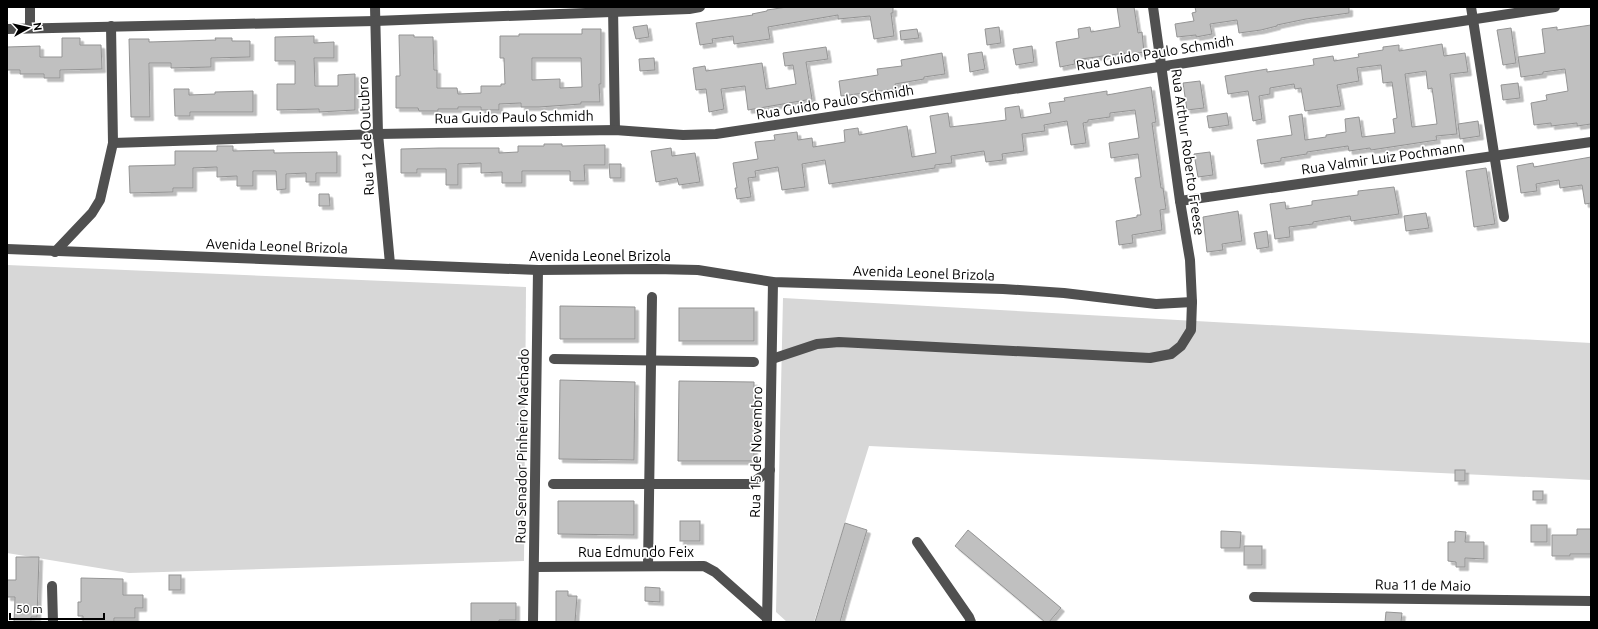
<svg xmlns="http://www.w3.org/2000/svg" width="1598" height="629" font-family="Ubuntu,sans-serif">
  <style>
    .green { fill: #d7d7d7 }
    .building { fill: #c0c0c0; stroke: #949494; fill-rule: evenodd; filter: url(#shadow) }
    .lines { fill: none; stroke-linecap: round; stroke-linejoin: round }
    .minor { stroke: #505050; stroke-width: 10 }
    .labels { text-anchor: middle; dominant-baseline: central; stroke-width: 3.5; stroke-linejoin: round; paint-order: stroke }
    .street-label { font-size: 14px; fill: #000; stroke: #fff }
  </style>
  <defs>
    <filter id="shadow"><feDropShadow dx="3.5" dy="3.5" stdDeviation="0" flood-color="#0004"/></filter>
  </defs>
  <rect width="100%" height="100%" fill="#fff"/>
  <!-- green -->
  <g class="green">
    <polygon points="7,265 526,287 524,561 129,573 7,553"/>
    <polygon points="783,298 1591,343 1591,480 869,446 814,622 787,622 776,612"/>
  </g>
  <!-- building -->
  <g class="building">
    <polygon points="787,7 893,7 893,13 891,13 894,36 874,39 870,16 838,19 838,15 768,27 770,39 734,44 733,36 712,39 713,43 700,45 696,23 753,15 752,14 767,11 767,10"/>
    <polygon points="1117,7 1134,7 1138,33 1142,32 1144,52 1126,55 1125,53 1074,60 1075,64 1060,67 1056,42 1079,38 1078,29 1090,27 1091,32 1120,27"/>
    <polygon points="1195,7 1349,7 1349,13 1306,19 1277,25 1277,26 1261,30 1239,33 1237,20 1210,24 1212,34 1196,37 1196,35 1177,37 1175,24 1194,21 1192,13 1196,12"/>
    <polygon points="647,25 649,37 636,39 633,27"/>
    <polygon points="1591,25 1591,124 1577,126 1577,123 1551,126 1551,123 1534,125 1531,103 1547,100 1546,95 1568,91 1565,69 1543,72 1543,74 1521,77 1518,57 1545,53 1542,29 1557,27 1557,30"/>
    <polygon points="999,27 1001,43 987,45 985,29"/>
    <polygon points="1511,28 1516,63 1503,65 1497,30"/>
    <path d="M582,29H601V84H599L600,102H581V104L539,107H521V103L499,104V110H481V107H458V109H438V111H419L418,108H396V76H400L399,35H414V37H433L434,70H437V88H457L458,94L481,93V86H501V84H505L504,58H500V36H519V34H582ZM532,58H581L582,87L560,88V79L532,80Z"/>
    <polygon points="917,29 919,38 901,40 900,31"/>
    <polygon points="314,36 314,43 334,42 334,58 314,58 315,86 338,86 338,75 355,74 355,110 319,112 319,109 277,110 277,84 295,84 295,61 275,61 275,37"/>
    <polygon points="62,38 80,38 80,45 101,45 102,69 60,70 60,78 44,78 44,74 20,74 20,70 7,70 7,47 40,46 40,57 62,57"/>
    <polygon points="215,38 232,38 232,41 250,41 250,57 211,58 211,67 171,68 171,63 149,63 150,117 131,117 129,39 149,39 149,42 216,40"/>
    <path d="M1442,44L1444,56L1465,53L1468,72L1450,74L1457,134L1436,136L1437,140L1371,150L1370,148L1349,151L1348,146L1307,152V154L1281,158V161L1261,164L1257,140L1292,135L1289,116L1302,114L1305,140L1326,137V135L1346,132L1345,119L1359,117L1362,137L1395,133L1393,119L1397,118L1392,82L1383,83L1381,65L1357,68L1359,81L1337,85L1341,106L1305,111L1301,88L1295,89L1294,84L1270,88V94L1259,96L1262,119L1253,121L1248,91L1228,94L1225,76L1267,69V72L1314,65L1313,59L1333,56L1334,61L1359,57L1358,54L1383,50V47L1399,45V51ZM1426,71L1428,89L1432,88L1437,124L1412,127L1405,74Z"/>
    <polygon points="1032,46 1034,62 1016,65 1013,49"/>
    <polygon points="826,47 828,59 806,62 812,99 748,110 745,86 721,89 724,109 709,112 706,89 696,90 693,68 705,66 706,71 762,63 766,89 796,84 793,65 785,66 783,53"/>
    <polygon points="982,52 985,69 970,72 968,54"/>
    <polygon points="942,53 945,74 924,77 924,79 895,84 896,89 841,96 839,81 878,75 877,69 902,66 901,60"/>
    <polygon points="654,58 655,70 640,71 639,59"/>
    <polygon points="1200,81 1204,108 1187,110 1183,83"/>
    <polygon points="1518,83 1520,98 1503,100 1501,85"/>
    <polygon points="1151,87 1156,122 1152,123 1161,188 1163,188 1166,209 1160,210 1162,230 1132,235 1133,243 1119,245 1116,221 1137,217 1137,215 1141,215 1135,178 1141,177 1138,154 1111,158 1109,143 1139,138 1135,110 1110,113 1110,117 1088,120 1088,122 1083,123 1086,143 1071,145 1067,121 1044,125 1045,131 1022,134 1024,151 1002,154 1003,160 986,162 984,151 951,156 952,163 935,165 935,168 829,184 825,160 802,164 805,187 782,190 778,167 755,171 756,177 748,178 751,197 737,199 735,188 737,188 733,163 758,159 755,142 775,140 774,135 797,132 798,140 812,138 813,147 845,142 844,130 858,128 859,135 907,126 912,157 936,153 930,116 948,113 950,127 976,124 1006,120 1005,108 1019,106 1021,118 1051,113 1049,103 1065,101 1064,98 1107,91 1107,95"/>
    <polygon points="174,89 189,89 189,95 215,94 215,92 253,91 253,112 190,112 190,116 175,116"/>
    <polygon points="1227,113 1229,125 1209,128 1207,116"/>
    <polygon points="1478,121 1480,136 1460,139 1458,124"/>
    <polygon points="544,144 562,144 562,146 605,145 605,165 584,165 585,181 570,181 570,171 522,171 522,183 502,183 502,172 481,173 481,163 458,164 458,185 446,185 446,169 417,169 417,173 401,173 401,149 439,148 499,148 499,153 518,152 518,146 544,146"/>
    <polygon points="217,146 233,146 233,151 274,150 274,153 337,152 337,173 316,173 316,182 306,182 306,173 286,174 286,189 277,190 276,171 253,171 253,186 237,186 237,176 217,177 217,167 193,168 193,188 173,188 173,192 130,193 129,166 175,165 175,151 217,151"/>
    <polygon points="671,148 672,156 695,153 700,182 679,185 677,178 656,182 651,151"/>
    <polygon points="1210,152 1213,175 1198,177 1194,154"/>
    <polygon points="1591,157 1591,203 1585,204 1582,185 1560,188 1559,180 1536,184 1537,191 1521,193 1517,166 1533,163 1534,167"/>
    <polygon points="609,164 621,164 621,178 610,178"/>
    <polygon points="1486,168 1495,224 1474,227 1466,171"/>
    <polygon points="1394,187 1399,214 1351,221 1350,216 1313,222 1313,224 1289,227 1290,237 1275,239 1270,204 1285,202 1286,209 1312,205 1312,201 1358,195 1358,191"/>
    <polygon points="319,194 329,194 330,206 319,206"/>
    <polygon points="1238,211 1242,241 1222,244 1223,250 1207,252 1203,217"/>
    <polygon points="1426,213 1429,228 1406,231 1404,216"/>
    <polygon points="1267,231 1269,247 1257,249 1254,233"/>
    <polygon points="560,306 635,307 635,339 560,339"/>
    <rect x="679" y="308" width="75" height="33"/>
    <polygon points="560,380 635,382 634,460 559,459"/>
    <polygon points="679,381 754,382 754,461 678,461"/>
    <rect x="1455" y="470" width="10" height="11"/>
    <rect x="1533" y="491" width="10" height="9"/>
    <polygon points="558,501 634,501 634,535 558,534"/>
    <rect x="680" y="521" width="20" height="20"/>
    <polygon points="845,523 867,530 846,600 840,622 815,622"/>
    <rect x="1531" y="525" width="16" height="17"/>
    <polygon points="1577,529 1591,529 1591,554 1570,554 1570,556 1552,556 1552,535 1577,535"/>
    <polygon points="968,530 1061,608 1049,622 1045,622 955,546"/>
    <polygon points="1221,531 1241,532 1240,548 1221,548"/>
    <polygon points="1455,531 1466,532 1465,542 1484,542 1484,559 1465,558 1465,567 1456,567 1456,562 1448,561 1448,542 1455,542"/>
    <rect x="1244" y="546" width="18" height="19"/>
    <polygon points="16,557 39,557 37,617 31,617 31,622 14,622 15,597 7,597 7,580 16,580"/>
    <rect x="169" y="575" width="12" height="15"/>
    <polygon points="81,578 123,579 123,595 143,595 143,608 135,608 135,618 114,618 114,622 83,622 83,616 78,616 78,602 81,602"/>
    <polygon points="645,587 660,588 660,602 645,601"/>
    <polygon points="556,591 568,591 568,596 577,596 575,622 556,622"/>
    <polygon points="471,603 516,603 516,620 499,620 499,622 471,622"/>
    <polygon points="1386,612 1402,613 1401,622 1385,622"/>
  </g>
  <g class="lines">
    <!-- minor -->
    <g class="minor">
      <polyline points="30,7 30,28"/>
      <polyline points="375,7 378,134 390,264"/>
      <polyline points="613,7 615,130"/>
      <polyline points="1471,7 1504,217"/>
      <polyline points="7,29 375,21 689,9 700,7"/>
      <polyline points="113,143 378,134 615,130 683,135 716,134 1555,7"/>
      <polyline points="1180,201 1591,142"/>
      <polyline points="7,249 538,270 655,269 698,270 773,282 1003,289 1064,293 1156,304 1192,302"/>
      <polyline points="55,252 92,213 100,200 113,143 111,26"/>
      <polyline points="554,359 754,362"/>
      <polyline points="772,359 817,344 839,342 1150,358 1171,354 1181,346 1191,330 1192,302 1190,260 1180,201 1153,7"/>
      <polyline points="553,484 751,484 770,470"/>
      <polyline points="917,542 969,617 971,622"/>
      <polyline points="648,566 652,297"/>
      <polyline points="534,567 704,566 715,572 767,618"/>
      <polyline points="52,586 53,622"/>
      <polyline points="1254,597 1591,601"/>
      <polyline points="533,622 538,270"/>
      <polyline points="767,622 773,282"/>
    </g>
  </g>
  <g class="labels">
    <!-- street labels -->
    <g class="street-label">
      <text transform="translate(1155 53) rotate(-9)">Rua Guido Paulo Schmidh</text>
      <text transform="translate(835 102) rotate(-9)">Rua Guido Paulo Schmidh</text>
      <text transform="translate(514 117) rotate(-1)">Rua Guido Paulo Schmidh</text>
      <text transform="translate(366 136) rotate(-93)">Rua 12 de Outubro</text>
      <text transform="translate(1188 152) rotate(82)">Rua Arthur Roberto Freese</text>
      <text transform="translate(1383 158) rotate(-8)">Rua Valmir Luiz Pochmann</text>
      <text transform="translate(277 246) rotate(2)">Avenida Leonel Brizola</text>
      <text x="600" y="256">Avenida Leonel Brizola</text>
      <text transform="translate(924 273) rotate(2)">Avenida Leonel Brizola</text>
      <text transform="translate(522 446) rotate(-89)">Rua Senador Pinheiro Machado</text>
      <text transform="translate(756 452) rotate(-89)">Rua 15 de Novembro</text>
      <text x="636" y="552">Rua Edmundo Feix</text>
      <text transform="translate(1423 585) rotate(1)">Rua 11 de Maio</text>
    </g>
  </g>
  <!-- border -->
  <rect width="1598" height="629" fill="none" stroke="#000000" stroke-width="16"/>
  <!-- north arrow -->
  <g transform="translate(28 28) rotate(82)" stroke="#ffffff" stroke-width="3" paint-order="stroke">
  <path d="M0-3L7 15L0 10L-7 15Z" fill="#000000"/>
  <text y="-6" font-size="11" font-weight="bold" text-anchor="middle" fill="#000000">N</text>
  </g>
  <!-- scale -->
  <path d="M10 613v6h94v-6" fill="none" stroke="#000000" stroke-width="2"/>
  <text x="16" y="613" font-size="12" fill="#000000" stroke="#ffffff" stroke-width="3" paint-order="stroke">50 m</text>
</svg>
